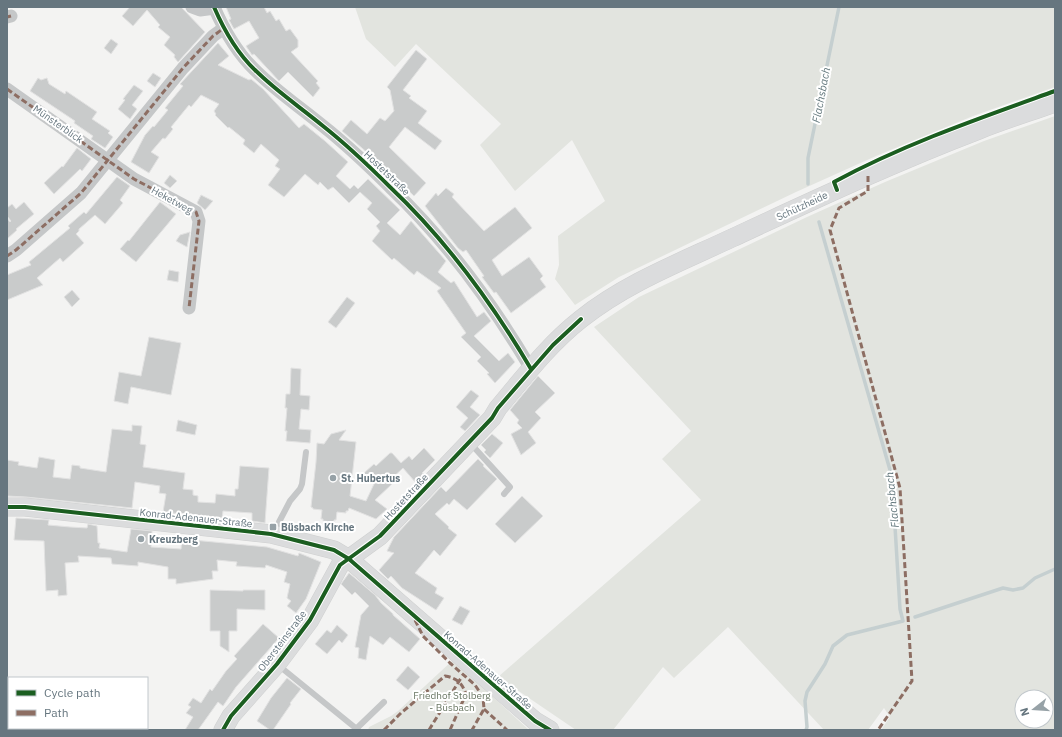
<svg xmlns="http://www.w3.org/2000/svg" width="1062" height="737" font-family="'IBM Plex Sans',sans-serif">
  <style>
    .green { fill: #e2e4df; fill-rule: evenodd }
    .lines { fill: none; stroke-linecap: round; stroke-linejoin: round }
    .stream { stroke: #c5cfd0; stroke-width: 3.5 }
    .building { fill: #c9cbcb; stroke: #e2e2e2 }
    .secondary-casing { stroke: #cfd0d0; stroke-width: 19 }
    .lane { stroke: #c5c7c8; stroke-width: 6 }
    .street { stroke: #c5c7c8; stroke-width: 13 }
    .secondary { stroke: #dbdcdd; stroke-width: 18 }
    .quiet { stroke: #8d6e63; stroke-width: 3; stroke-dasharray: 6 3; stroke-linecap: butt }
    .cycleway-casing { stroke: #fff; stroke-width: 6 }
    .cycleway { stroke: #1b5e20; stroke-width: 4 }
    .poi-dot { fill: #97a2a7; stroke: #fff; stroke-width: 1.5 }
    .labels { text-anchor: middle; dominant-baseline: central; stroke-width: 4; stroke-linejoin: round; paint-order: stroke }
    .street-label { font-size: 10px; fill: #66767f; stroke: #fff }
    .poi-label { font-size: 10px; font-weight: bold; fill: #66767f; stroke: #fff; text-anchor: start }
    .park-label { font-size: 10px; fill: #6a7764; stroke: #fff }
    .water-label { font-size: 11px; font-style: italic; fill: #62777c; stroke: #fff }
  </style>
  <rect width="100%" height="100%" fill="#f3f3f2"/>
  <!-- green -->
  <g class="green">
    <polygon points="355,7 1055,7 1055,87 973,116 876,156 796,192 619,277 575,305 555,279 559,265 558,236 605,201 572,140 515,191 480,145 501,124 416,44 395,67 366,39"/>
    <path d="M1055,116V730H881L890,717L884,708L868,730H824L728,627L674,678L663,667L613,730H576L498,677L701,500L662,459L691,431L594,327L639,297L807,217L885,182L984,141ZM1022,697H1046V721H1022Z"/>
    <polygon points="453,660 529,730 368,730 369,727 391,716 398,711"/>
  </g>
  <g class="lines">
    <!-- stream -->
    <g class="stream">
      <polyline points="808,184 808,158 839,7"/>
      <polyline points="915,617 1003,588 1013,590 1023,588 1035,578 1055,569"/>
      <polyline points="806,730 807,727 805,701 807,692 825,664 833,646 847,635 903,621 900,609 892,477 819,222"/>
    </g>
  </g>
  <!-- building -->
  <g class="building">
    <polygon points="130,7 181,7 205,32 178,62 174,57 175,55 164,45 170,37 158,27 160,25 147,10 133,26 122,16"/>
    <polygon points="226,7 264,7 267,13 270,11 276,21 279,19 286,31 290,29 298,40 298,47 291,52 318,81 316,83 320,88 313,97 288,72 279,81 254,54 252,55 246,46 259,38 249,21 234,29 229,20 231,19"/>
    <polygon points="111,39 118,44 111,54 104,48"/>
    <polygon points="218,43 229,56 218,65 249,80 251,79 263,89 299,128 304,124 325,141 348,162 336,176 350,189 354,185 358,189 368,179 400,210 387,223 400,235 411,221 446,261 438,272 451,283 454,281 477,317 484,312 491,321 474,336 499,361 508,353 515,362 495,383 487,374 489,373 477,361 481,357 461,337 466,333 437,291 441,288 417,271 414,275 394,258 392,260 372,241 380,231 376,226 380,222 367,209 372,203 360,192 349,203 333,187 328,190 320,182 318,185 305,174 284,197 268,185 280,169 275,166 279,160 261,144 254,153 243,144 245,140 229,127 228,128 215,115 216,114 214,111 219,104 201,95 191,107 189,105 171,127 173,129 165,139 163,138 151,152 159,157 149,173 131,162 145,135 153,126 154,127 168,110 165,108 183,86 180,84"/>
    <polygon points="416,50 427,59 403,90 411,96 409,98 427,111 418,123 442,141 435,150 405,127 389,147 426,183 414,196 383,166 342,131 351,120 367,134 380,118 385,121 394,111 390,90 387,87"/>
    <polygon points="153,73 161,78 155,87 147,81"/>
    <polygon points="38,78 41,80 47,78 49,84 65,94 66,91 97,112 92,119 110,131 108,133 113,137 105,148 91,139 93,136 74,123 75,121 30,91"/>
    <polygon points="134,85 143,91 132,105 137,109 130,119 118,109 125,100 123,99"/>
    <polygon points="77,148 91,159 82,171 80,169 54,194 44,183 62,166 63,167"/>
    <polygon points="170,175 177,181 170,188 164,183"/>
    <polygon points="117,177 130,186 120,200 123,203 105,224 95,215 79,229 79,231 76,234 84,243 63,262 60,258 37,278 43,285 7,300 7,275 31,265 29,262 70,228 68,226 84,212 86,214"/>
    <polygon points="446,188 454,194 452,197 484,231 515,207 532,228 492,260 502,276 529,257 543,276 540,279 546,287 511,313 496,292 494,293 482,277 484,276 466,250 463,252 458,248 425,206 436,193 438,196"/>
    <polygon points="201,195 213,201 205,210 197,203"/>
    <polygon points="24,202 34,214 16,229 17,230 7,239 7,218 10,222 11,221 7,216 7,208 12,204 16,209"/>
    <polygon points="160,202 176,214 136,262 120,249 128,240 129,241"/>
    <polygon points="190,232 187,247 176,241 180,235"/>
    <polygon points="169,270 179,272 178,282 167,280"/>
    <polygon points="72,290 80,299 72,307 64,297"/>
    <polygon points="347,297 355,303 336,328 328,322"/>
    <polygon points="149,337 181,343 171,395 131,387 128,404 114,401 119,372 141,376"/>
    <polygon points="291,368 301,369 300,395 310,396 309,410 301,409 299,429 311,430 310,443 286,441 287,431 285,431 287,408 285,408 286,394 290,394"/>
    <polygon points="538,376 555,393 535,412 541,418 528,432 536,443 521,455 511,434 522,428 517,423 519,420 510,410"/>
    <polygon points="471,390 479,396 470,407 480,415 465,431 460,427 468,418 456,407"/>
    <polygon points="178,420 197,425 195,435 176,431"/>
    <polygon points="132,425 142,426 140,444 146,445 143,467 185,473 183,489 193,490 193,495 198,496 198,502 215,503 216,494 235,496 235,489 238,489 240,466 269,468 265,523 252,521 252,513 223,511 222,518 163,512 166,494 159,493 160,486 135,482 132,508 26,497 7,496 7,460 19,462 18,465 37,468 39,457 55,460 53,477 70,479 72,465 80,466 80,468 106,472 112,429 132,431"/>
    <polygon points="346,430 339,440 356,442 350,496 366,501 374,484 364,473 374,464 376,466 390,453 392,453 401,463 409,456 412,460 424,448 435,460 422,473 424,474 416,483 403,468 389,481 392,484 375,500 387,509 376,519 349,508 348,511 346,511 346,513 337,512 336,520 334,520 334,522 323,521 323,519 321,519 322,510 313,509 313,508 311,507 316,462 317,443 324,444 331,434"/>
    <polygon points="492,434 503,443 490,458 484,452 486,450 481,445"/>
    <polygon points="478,459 484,465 483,466 497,479 467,510 454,499 449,505 447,503 435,514 449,527 448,528 457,535 440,556 434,550 415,573 437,588 435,593 444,598 436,610 402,588 391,576 388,579 379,570 394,553 387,551 394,537 441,487 446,492"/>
    <polygon points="522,496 543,516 515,543 495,524"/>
    <polygon points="16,518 49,520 48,525 70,527 87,528 88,524 97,526 98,543 100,543 99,548 127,552 131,529 152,531 151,547 181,549 182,539 267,547 298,556 299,553 321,562 306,599 296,613 287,606 291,601 287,598 290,584 284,582 287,572 266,565 265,568 236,566 237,562 217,560 218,571 212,571 213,579 176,584 176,579 168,579 168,567 138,562 138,566 112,564 111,558 78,556 79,562 65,563 67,595 58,596 58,590 46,591 44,541 14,540"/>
    <polygon points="349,573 375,595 381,603 393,614 393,615 420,639 409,652 390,637 383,645 370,636 366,660 358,658 359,648 355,647 361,615 369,606 355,592 352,595 341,584"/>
    <polygon points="210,590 243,591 243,590 265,590 265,610 237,609 237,631 229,631 229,652 220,646 220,631 210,631"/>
    <polygon points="460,606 470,611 462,625 452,620"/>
    <polygon points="263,624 279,638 236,687 223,706 218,702 198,730 185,730 193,717 186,713 191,707 188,705 193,698 201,703 210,689 212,691 226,671 237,659 234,656"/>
    <polygon points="337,625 348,635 342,643 339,640 327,654 315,644 327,630 331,633"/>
    <polygon points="408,666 420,677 408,690 396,680"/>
    <polygon points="287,678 301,689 290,703 291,704 273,730 270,730 257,721 271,698"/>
  </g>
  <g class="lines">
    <!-- secondary casing -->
    <g class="secondary-casing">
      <g id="secondary">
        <polyline points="7,507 25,507 271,534 334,550 349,559 535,721 550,730"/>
        <path d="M223,730L231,716L277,664L310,620L340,565L380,536L492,418L498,408C524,377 549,344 581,319C626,283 681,262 732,238C814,200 895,162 979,130C1004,120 1030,112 1055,103"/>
      </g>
    </g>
    <!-- lane -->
    <g class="lane">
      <polyline points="471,444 510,487 504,494"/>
      <polyline points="276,534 279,522 290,501 300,489 302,484 306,452"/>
      <polyline points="278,665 358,730"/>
      <polyline points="356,729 384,702"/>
    </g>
    <!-- street -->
    <g class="street">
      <polyline points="192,7 200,10 215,8"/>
      <path d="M214,7C224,30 237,53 255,70C276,91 300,107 323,126C347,145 369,166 390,187C446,240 492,303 531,369"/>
      <polyline points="7,17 11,16"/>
      <polyline points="7,89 134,179 196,212 199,221 189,308"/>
      <polyline points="7,256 16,250 81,193 183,68 213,36 224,28"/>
    </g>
    <!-- secondary -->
    <use href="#secondary" class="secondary"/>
    <!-- quiet -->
    <g class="quiet">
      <polyline points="7,17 11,16"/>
      <polyline points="7,89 134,179 196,212 199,221 189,308"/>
      <polyline points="868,176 868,191 839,208 830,230 900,488 912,681 878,730"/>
      <polyline points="7,256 16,250 81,193 183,68 213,36 224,28"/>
      <polyline points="415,620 423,636 450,663 475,685 483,697 484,709 472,730"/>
      <polyline points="484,709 507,730"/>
      <path d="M384,730L401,713L445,676C457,678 462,683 466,694L450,730"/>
      <polyline points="429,730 461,678"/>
    </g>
    <!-- cycleway casing -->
    <g class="cycleway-casing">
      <g id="cycleway">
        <path d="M214,7C224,30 237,53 255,70C276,91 300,107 323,126C347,145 369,166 390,187C446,240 492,303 531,369"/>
        <path d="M837,190L834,182C904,144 980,118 1055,91"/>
        <polyline points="7,507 25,507 271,534 334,550 349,559 535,721 550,730"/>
        <polyline points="223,730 231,716 277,664 310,620 340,565 380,536 492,418 498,408 553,345 581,319"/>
      </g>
    </g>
    <!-- cycleway -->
    <use href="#cycleway" class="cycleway"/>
  </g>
  <!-- markers -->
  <g class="poi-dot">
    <circle cx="333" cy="478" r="4"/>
    <rect x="269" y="523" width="8" height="8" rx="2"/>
    <circle cx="141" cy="539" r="4"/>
  </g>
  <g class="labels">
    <!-- street labels -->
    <g class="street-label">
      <text transform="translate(58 124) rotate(35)">Münsterblick</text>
      <text transform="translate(387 173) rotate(44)">Hostetstraße</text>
      <text transform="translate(172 200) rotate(29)">Heketweg</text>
      <text transform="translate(802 206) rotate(-25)">Schützheide</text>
      <text transform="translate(406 497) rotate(-47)">Hostetstraße</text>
      <text transform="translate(196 518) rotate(6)">Konrad-Adenauer-Straße</text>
      <text transform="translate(282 641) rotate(-53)">Obersteinstraße</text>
      <text transform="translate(488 670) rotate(41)">Konrad-Adenauer-Straße</text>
    </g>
    <!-- poi labels -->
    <g class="poi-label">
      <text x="341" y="478">St. Hubertus</text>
      <text x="281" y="527">Büsbach Kirche</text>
      <text x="149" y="539">Kreuzberg</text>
    </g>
    <!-- park labels -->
    <g class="park-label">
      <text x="452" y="695">Friedhof Stolberg<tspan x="452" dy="12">- Büsbach</tspan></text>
    </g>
    <!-- water labels -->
    <g class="water-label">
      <text transform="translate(821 95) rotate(-79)">Flachsbach</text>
      <text transform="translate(892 500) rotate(-96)">Flachsbach</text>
    </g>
  </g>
  <!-- border -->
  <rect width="1062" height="737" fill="none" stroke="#66767f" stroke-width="16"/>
  <!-- legend -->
  <rect x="8" y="677" width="140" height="52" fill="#ffffff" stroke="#c2c8cc"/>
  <rect x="16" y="690" width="20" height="6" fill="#1b5e20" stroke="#c2c8cc"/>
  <text x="44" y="697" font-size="12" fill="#66767f">Cycle path</text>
  <rect x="16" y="710" width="20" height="6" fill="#8d6e63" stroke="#c2c8cc"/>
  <text x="44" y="717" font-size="12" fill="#66767f">Path</text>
  <!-- north arrow -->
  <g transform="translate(1034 709) rotate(253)"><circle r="19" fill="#ffffff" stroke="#c2c8cc"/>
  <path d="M0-3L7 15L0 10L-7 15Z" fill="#97a2a7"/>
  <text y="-6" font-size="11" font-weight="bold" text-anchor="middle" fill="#66767f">N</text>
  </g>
</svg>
